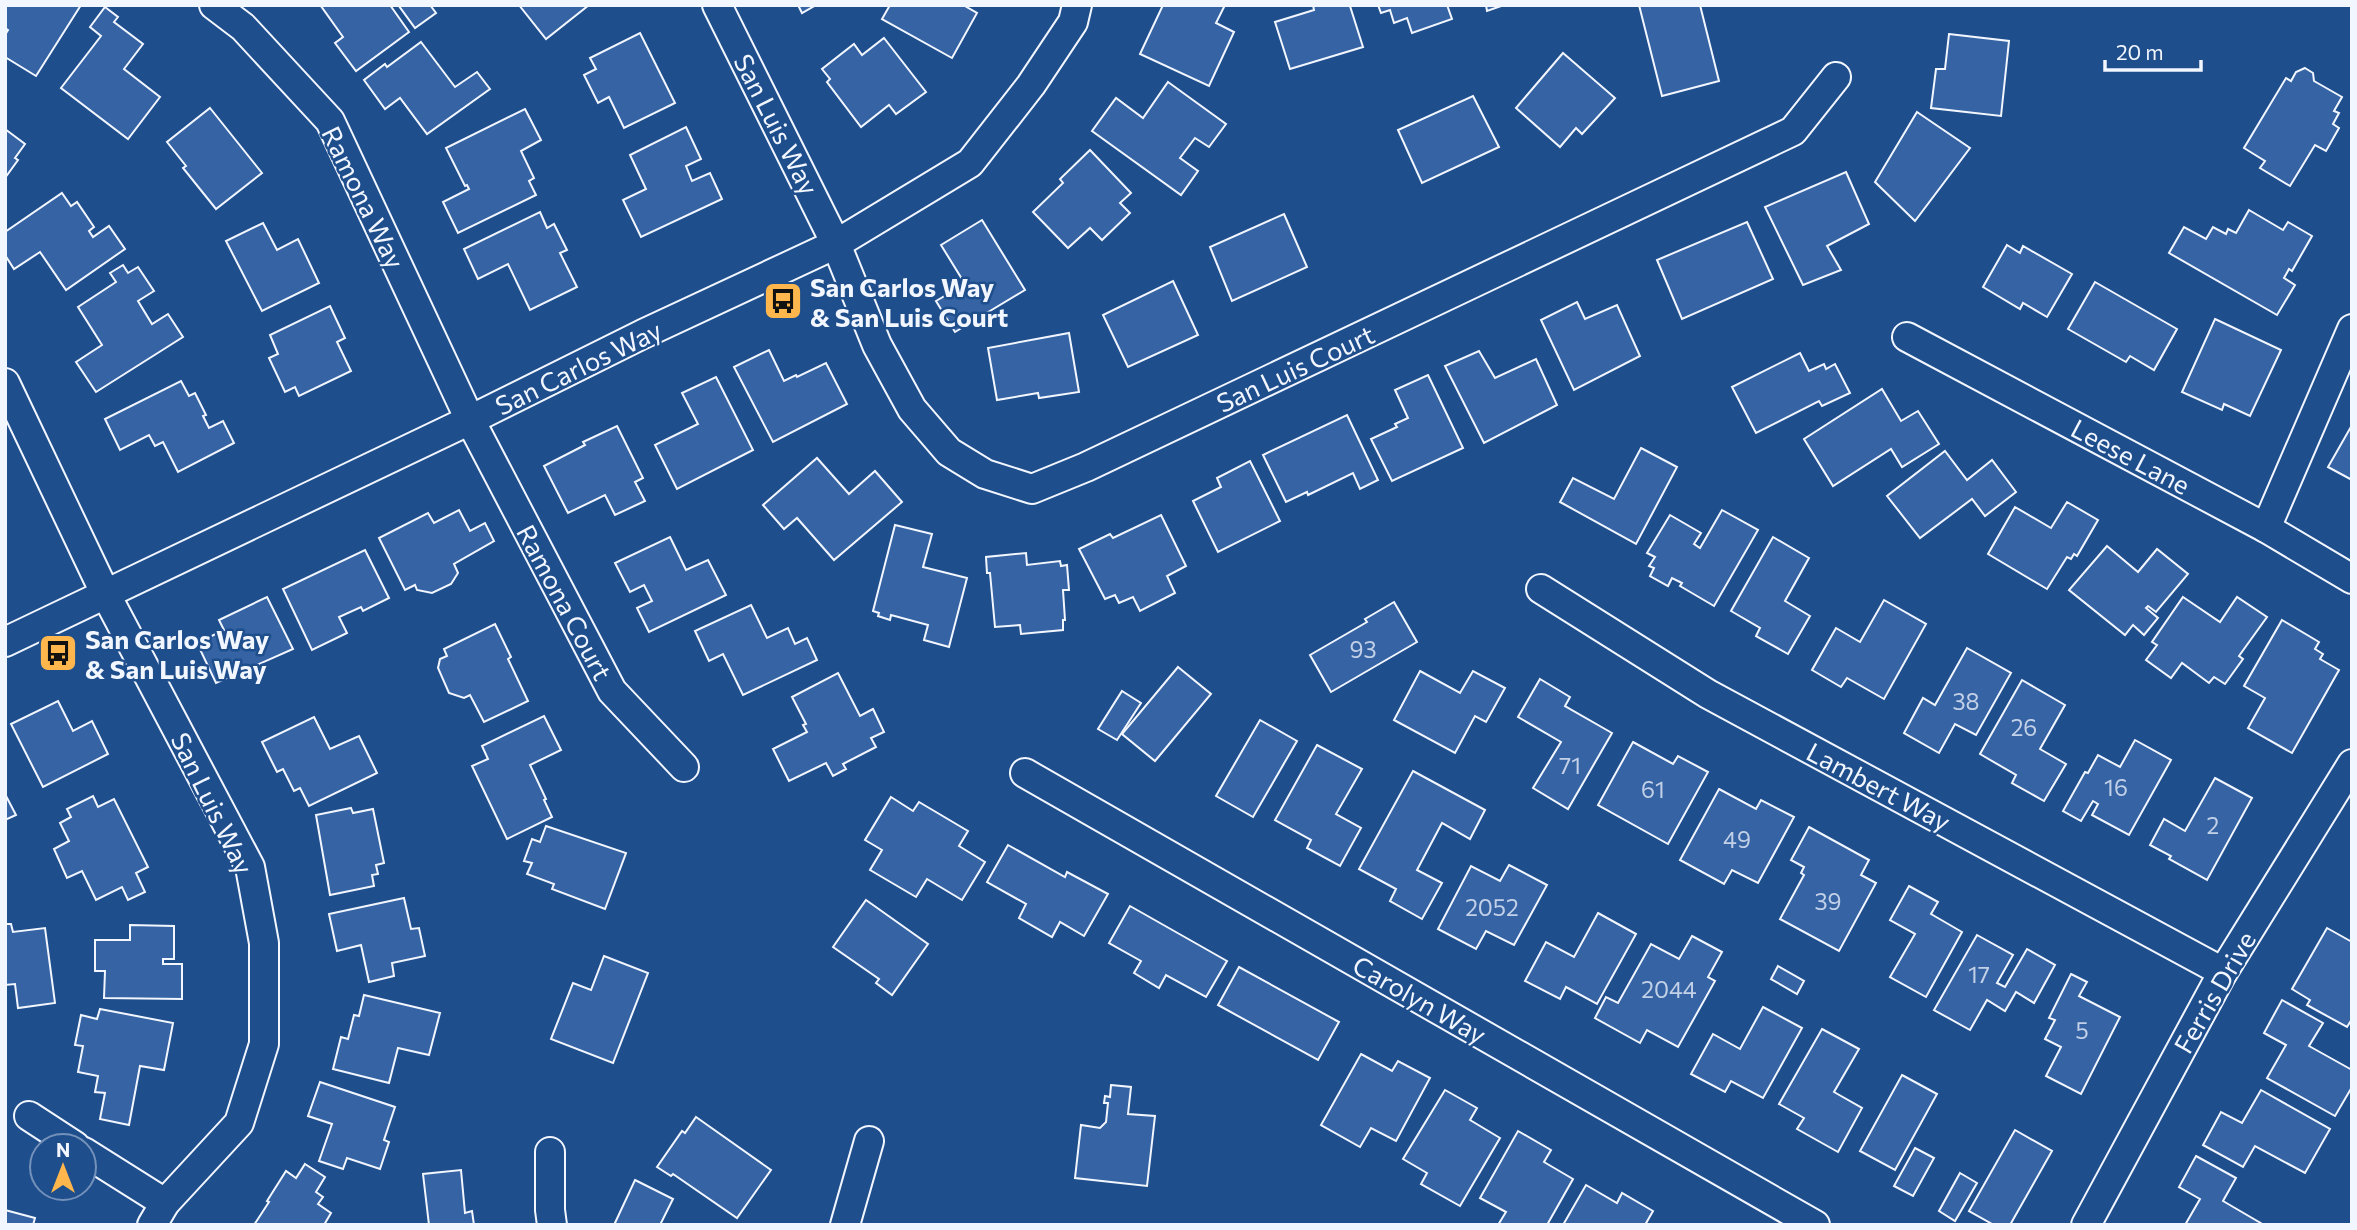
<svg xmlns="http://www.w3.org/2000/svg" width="2357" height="1230" font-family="Commissioner,sans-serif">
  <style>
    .building { fill: #3563a3; stroke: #f2f6ff; stroke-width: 2 }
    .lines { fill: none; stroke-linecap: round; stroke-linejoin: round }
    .minor-casing { stroke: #f2f6ff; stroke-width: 32 }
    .minor { stroke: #1f4e8c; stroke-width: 28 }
    .labels { text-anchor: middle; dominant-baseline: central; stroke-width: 5; stroke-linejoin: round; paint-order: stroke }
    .number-label { font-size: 23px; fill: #c3d1e8 }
    .street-label { font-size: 26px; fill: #f2f6ff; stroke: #1f4e8c }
    .poi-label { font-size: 26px; font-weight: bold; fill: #f2f6ff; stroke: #1f4e8c; text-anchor: start }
  </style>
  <rect width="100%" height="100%" fill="#1f4e8c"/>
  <!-- building -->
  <g class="building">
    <polygon points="5,5 81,5 36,76 5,57 5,35 8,30 5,28"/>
    <polygon points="323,5 390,5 409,32 356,71 335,43 343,37 321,6"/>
    <polygon points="401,5 430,5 436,13 415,28 399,6"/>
    <polygon points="519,5 589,5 546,39"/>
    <polygon points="798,5 816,5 802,13"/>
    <polygon points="890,5 963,5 977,13 952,58 882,19"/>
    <polygon points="1163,5 1225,5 1216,23 1234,32 1209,86 1140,54"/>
    <polygon points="1313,5 1352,5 1350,6 1363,47 1290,69 1275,22 1314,10"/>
    <polygon points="1378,5 1447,5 1452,19 1412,33 1407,18 1394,23 1390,10 1381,13"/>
    <polygon points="1486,5 1504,5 1487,11"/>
    <polygon points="1639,5 1700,5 1719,81 1662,96"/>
    <polygon points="105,7 118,17 114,22 143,44 124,69 160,97 128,139 61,88 101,36 90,27"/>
    <polygon points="640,33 675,103 624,128 609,97 598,103 584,75 596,69 590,58"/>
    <polygon points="1949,34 2009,41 2001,116 1931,108 1936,69 1945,69"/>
    <polygon points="884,38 926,92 896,114 889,105 861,127 827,82 830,79 822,69 854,44 862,55"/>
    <polygon points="421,42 455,87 477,72 490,89 427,134 400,98 385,109 364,80 385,64 387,67"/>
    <polygon points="1563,53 1615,98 1582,134 1576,128 1560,147 1516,108"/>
    <polygon points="2305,68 2313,73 2314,81 2342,97 2334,111 2339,113 2333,124 2339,128 2326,151 2315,145 2290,186 2260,168 2265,161 2244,148 2286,78 2291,81 2296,72"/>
    <polygon points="1168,82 1226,124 1209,147 1195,138 1180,158 1198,171 1181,195 1092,131 1116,98 1143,118"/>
    <polygon points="1473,96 1499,147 1422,183 1398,130"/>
    <polygon points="210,108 262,173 216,209 183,168 186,166 167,142"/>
    <polygon points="525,109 541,140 521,151 534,178 529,181 536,195 458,233 443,202 469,189 467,185 465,186 446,148"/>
    <polygon points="1917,112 1970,148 1915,221 1875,182"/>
    <polygon points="686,127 701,159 686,166 692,181 710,173 722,199 641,237 623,200 646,189 630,155"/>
    <polygon points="5,129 25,144 15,158 18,160 5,178"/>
    <polygon points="1090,150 1131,193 1120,203 1130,213 1102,240 1090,228 1068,248 1033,212 1063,183 1060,179"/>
    <polygon points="1846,172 1869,224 1827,246 1841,270 1803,285 1765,207"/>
    <polygon points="62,193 71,206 77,202 94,227 89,231 93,237 109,226 125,249 66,290 40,252 14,269 5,255 5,232"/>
    <polygon points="2249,210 2283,230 2288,222 2312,236 2292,271 2289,269 2284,278 2295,285 2277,315 2169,253 2184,227 2206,239 2213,227 2226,234 2228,229 2236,233"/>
    <polygon points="540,212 547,228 554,224 567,250 560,253 577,287 530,310 508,264 478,279 464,249"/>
    <polygon points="1284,214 1307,267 1232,301 1210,247"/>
    <polygon points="982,220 1025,290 955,332 936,301 965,284 941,245"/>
    <polygon points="1747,222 1773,279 1682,319 1657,260"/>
    <polygon points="263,223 277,250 298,239 319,283 262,311 226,241"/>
    <polygon points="2007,245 2020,253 2023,246 2072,274 2047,317 2023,303 2020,309 1983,287"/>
    <polygon points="123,265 128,273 138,267 154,291 138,301 152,324 168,314 183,337 96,392 76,362 102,345 78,307 116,282 110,273"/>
    <polygon points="1173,281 1198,335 1128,367 1103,315"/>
    <polygon points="2095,282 2177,329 2154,370 2130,356 2126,362 2068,329"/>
    <polygon points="1577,302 1585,319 1617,305 1640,356 1574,390 1541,320"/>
    <polygon points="330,306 345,338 337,342 351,371 299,396 295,387 285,392 269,358 278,354 270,335"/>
    <polygon points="2215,319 2281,350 2250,416 2224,404 2222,410 2182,392"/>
    <polygon points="1069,333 1079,392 1039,398 1038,393 997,400 988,348"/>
    <polygon points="769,350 784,381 796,375 797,377 826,363 847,404 773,442 734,367"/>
    <polygon points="1479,351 1495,378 1536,359 1557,405 1484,443 1445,366"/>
    <polygon points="1800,353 1809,371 1824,364 1826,369 1835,364 1850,393 1822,406 1819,401 1756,433 1732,387"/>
    <polygon points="1428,375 1463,448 1392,481 1371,439 1397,427 1395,424 1408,418 1395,390"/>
    <polygon points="716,377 753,450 677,489 655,445 698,424 682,393"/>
    <polygon points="181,381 189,396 195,393 206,415 203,416 209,428 223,421 234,443 178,472 163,442 155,446 149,435 120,450 105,419"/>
    <polygon points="1882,389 1901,421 1918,411 1939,444 1902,467 1891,449 1833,486 1804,439"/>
    <polygon points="1347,415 1378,480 1360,489 1353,473 1308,495 1307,492 1286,502 1263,455"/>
    <polygon points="2352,425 2352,480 2328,467"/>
    <polygon points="617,426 643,478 635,482 645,501 615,515 605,495 568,513 544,466 585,445 583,442"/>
    <polygon points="1641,448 1677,467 1636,544 1560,502 1573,478 1614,499"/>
    <polygon points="1945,451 1967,480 1992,460 2016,492 1985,516 1972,499 1920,538 1887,496"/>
    <polygon points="817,458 849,494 875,471 902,502 834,560 797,518 784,529 763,505"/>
    <polygon points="1250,461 1280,521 1218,552 1193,501 1221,487 1217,478"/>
    <polygon points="2067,502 2098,520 2077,556 2074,554 2071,559 2067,557 2047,589 1988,554 2015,507 2051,528"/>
    <polygon points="459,510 470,531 485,523 494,541 454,564 458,573 451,584 432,593 417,590 415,585 405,590 379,538 428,513 434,523"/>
    <polygon points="1722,510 1758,530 1714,606 1680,586 1682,583 1672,578 1668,586 1650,576 1654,568 1649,566 1655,557 1647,553 1670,515 1701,533 1694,544 1700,548"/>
    <polygon points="1161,515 1186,566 1167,576 1175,593 1140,611 1133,597 1119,603 1115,595 1105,599 1079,549 1110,534 1113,538"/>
    <polygon points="895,525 932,534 923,567 967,578 949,647 924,640 928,625 891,615 890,620 878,616 879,613 873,611"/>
    <polygon points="670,537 686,570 708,560 726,595 649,632 637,608 652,601 644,585 630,592 615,563"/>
    <polygon points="1773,537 1809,558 1785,601 1810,616 1788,654 1756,636 1760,628 1731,611"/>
    <polygon points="2107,546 2138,572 2157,549 2188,574 2156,612 2148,606 2146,608 2158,618 2144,635 2133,625 2125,635 2069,590"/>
    <polygon points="365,550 389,598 363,611 361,607 339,617 347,633 312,650 283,589"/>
    <polygon points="1026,553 1027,565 1060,561 1061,566 1067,565 1069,590 1063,590 1065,620 1063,620 1063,630 1021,634 1020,625 995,627 990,573 987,573 986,557"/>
    <polygon points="267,597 293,649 216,683 197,643 224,630 219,620"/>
    <polygon points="2183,597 2220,622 2237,597 2267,617 2239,656 2243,659 2225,684 2214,677 2209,683 2182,663 2171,678 2146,660 2157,645 2152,642"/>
    <polygon points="1884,600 1926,624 1884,699 1847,678 1841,687 1812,670 1836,628 1860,642"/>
    <polygon points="1394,602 1417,642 1331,692 1310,655 1367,622 1365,619"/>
    <polygon points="751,605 767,638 788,628 795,644 807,638 817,660 743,695 723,654 709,661 695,631"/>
    <polygon points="2282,620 2319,642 2315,649 2323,654 2320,659 2339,670 2292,753 2248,728 2265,698 2244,686"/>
    <polygon points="495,624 511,657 508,659 528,701 484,722 470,695 464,698 449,693 438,668 440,659 447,656 444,649"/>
    <polygon points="1967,648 2011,673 1976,735 1955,724 1939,753 1904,733 1923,698 1935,705"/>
    <polygon points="1178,667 1211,694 1155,761 1122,734"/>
    <polygon points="1420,671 1460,693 1473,671 1505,688 1486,722 1475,716 1455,753 1394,720"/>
    <polygon points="838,673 860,716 873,709 884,732 871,738 876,747 843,764 846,769 833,776 826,763 789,781 773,749 807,732 803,725 806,724 792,697"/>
    <polygon points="1540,679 1570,697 1565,706 1612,733 1568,809 1533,788 1561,742 1518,717"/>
    <polygon points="2022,680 2065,705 2040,749 2066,764 2044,801 2012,783 2016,775 1980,754"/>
    <polygon points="1122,691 1141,703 1117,740 1098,729"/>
    <polygon points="58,701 73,731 92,721 108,754 43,787 11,724"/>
    <polygon points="544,716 561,750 530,765 546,799 544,800 552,817 507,839 472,766 488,759 482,746"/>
    <polygon points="314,717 330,749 359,736 377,773 309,806 300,788 294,791 283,769 277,772 262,742"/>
    <polygon points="1260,720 1297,741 1253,817 1216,796"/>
    <polygon points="2135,740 2171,760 2129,835 2092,815 2098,804 2093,801 2081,821 2063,811 2085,772 2088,773 2098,755 2120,767"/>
    <polygon points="1633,742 1673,764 1678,756 1708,772 1668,844 1598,805"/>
    <polygon points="1317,745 1362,769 1336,814 1361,828 1340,866 1307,848 1311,840 1275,820"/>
    <polygon points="1413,771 1485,810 1470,839 1442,823 1417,870 1442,883 1422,919 1390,901 1396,889 1359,869"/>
    <polygon points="2215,778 2252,798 2207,880 2169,859 2171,856 2150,845 2164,819 2185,831"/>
    <polygon points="1719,789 1756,809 1761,800 1794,817 1758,883 1732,870 1724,884 1680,860"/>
    <polygon points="5,794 16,815 5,820"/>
    <polygon points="93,796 98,807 114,799 148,867 136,873 145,892 128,900 122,887 96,900 82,871 67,878 54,849 69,841 60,823 71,817 67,809"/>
    <polygon points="891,797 913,811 919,802 968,831 959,846 985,862 962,900 927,879 916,897 870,870 882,850 865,840"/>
    <polygon points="351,808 353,813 373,809 384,863 376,865 378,874 372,875 374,886 330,895 316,815"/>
    <polygon points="546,826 626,853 605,909 552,889 554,884 527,874 532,863 524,861 532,839 540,842"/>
    <polygon points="1809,827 1869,860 1861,875 1876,883 1839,951 1780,919 1804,875 1801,873 1804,867 1791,860"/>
    <polygon points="1008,845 1065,877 1067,872 1108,894 1084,936 1060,922 1052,937 1019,918 1026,904 987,882"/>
    <polygon points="1509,865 1547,885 1514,945 1486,931 1476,949 1438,929 1471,866 1500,881"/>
    <polygon points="1909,886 1938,902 1931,914 1962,932 1926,997 1890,977 1915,934 1890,920"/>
    <polygon points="404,898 411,929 419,928 425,956 392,963 394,976 369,982 361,945 337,951 329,914"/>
    <polygon points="866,900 928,944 892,995 876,983 879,979 833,947"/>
    <polygon points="1130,906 1227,961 1206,997 1166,975 1159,988 1134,973 1141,961 1109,943"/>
    <polygon points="1598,913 1636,934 1597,1004 1566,987 1560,999 1525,981 1546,942 1574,957"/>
    <polygon points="5,924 11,924 13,932 45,928 55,1003 18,1008 15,984 5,985"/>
    <polygon points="130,925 174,926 174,959 163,959 163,964 182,964 182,999 104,998 105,971 95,971 95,940 130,940"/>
    <polygon points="2327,928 2352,942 2352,1019 2347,1027 2307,1005 2310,1000 2292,989"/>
    <polygon points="1977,935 2013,955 1997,983 2005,987 2027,949 2055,965 2034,1003 2016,992 2005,1011 1987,1000 1970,1030 1934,1010"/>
    <polygon points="1692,936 1722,952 1708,977 1715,981 1678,1047 1647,1030 1640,1043 1595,1018 1606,997 1618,1003 1651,944 1679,959"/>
    <polygon points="604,956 648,973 613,1063 551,1039 573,983 591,990"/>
    <polygon points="1778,966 1804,981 1797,994 1771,979"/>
    <polygon points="1239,967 1339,1022 1318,1060 1218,1005"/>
    <polygon points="2071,974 2087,982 2079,996 2120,1017 2081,1094 2046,1076 2061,1047 2045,1039 2055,1020 2049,1018"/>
    <polygon points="364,995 440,1013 429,1055 398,1048 389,1083 333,1069 341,1037 348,1039 354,1015 359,1016"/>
    <polygon points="2282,1000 2323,1023 2309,1046 2352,1070 2352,1087 2335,1116 2267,1078 2286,1045 2264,1033"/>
    <polygon points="1763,1007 1802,1028 1763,1098 1731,1081 1725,1092 1691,1074 1713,1034 1740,1049"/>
    <polygon points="100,1009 173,1023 164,1070 140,1066 129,1125 100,1119 105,1093 95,1092 98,1076 78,1072 83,1046 75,1045 81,1015 97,1019"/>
    <polygon points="1822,1029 1859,1049 1834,1092 1862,1108 1838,1152 1797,1129 1804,1118 1779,1104"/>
    <polygon points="1361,1054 1392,1071 1398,1061 1430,1078 1396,1141 1371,1128 1360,1147 1321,1125"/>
    <polygon points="1902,1075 1937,1094 1895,1170 1860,1151"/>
    <polygon points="320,1082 395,1107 384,1140 389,1142 380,1169 347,1158 343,1169 319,1161 332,1124 308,1116"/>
    <polygon points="1111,1085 1131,1087 1128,1114 1155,1116 1147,1186 1075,1178 1081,1125 1100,1128 1106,1122 1108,1103 1104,1103 1105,1096 1110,1097"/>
    <polygon points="1445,1090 1477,1108 1470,1120 1500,1138 1460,1206 1421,1184 1427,1173 1403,1159"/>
    <polygon points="2261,1090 2330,1129 2305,1173 2255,1146 2243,1167 2203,1145 2221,1112 2242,1123"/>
    <polygon points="696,1117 771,1170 737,1218 673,1174 671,1176 657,1167 682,1131 685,1133"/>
    <polygon points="2015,1130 2052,1151 2010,1225 1994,1225 1969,1211"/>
    <polygon points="1518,1131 1551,1150 1544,1162 1573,1179 1547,1225 1498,1225 1506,1212 1480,1198"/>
    <polygon points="1915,1148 1934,1158 1913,1196 1894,1186"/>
    <polygon points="2196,1156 2236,1178 2223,1201 2264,1225 2185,1225 2200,1199 2179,1187"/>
    <polygon points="305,1164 325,1177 316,1192 323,1197 318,1204 331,1213 324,1225 254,1225 269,1202 267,1201 286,1171 296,1178"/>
    <polygon points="461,1170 465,1213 472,1211 474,1225 429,1225 423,1174"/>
    <polygon points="1960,1173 1977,1183 1955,1221 1939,1211"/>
    <polygon points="635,1180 673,1199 660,1225 614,1225"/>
    <polygon points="1586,1185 1617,1203 1622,1193 1653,1211 1645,1225 1563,1225"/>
    <polygon points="5,1210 35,1218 33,1225 5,1225"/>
  </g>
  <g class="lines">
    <!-- minor casing -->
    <g class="minor-casing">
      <g id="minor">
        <polyline points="214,5 243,27 330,121 470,420 612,691 684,767"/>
        <polyline points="717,5 836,244 877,345 912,409 949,452 985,474 1032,489 1086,467 1793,131 1836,77"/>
        <polyline points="1907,337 2266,528 2352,579"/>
        <polyline points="5,383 105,593 250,867 264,943 264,1044 239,1123 165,1203 152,1225"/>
        <polyline points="2266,528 2352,329"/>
        <polyline points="1541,589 1708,694 2223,972"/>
        <polyline points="5,642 470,420 643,334 836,244 970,163 1031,85 1073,22 1077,5"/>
        <polyline points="1025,773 1815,1225"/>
        <polyline points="29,1116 75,1146"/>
        <polyline points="84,1152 165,1203"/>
        <polyline points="550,1152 550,1210 552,1225"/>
        <polyline points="845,1225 869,1141"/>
        <polyline points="2086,1225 2223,972 2352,764"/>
      </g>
    </g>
    <!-- minor -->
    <use href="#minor" class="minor"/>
  </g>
  <!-- icons -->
  <defs>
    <g id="bus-square" transform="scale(2.0125)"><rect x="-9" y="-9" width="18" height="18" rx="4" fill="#ffb74d" stroke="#1f4e8c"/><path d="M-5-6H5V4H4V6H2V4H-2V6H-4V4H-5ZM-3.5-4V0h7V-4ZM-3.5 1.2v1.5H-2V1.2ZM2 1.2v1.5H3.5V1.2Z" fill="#111"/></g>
  </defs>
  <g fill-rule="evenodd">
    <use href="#bus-square" x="783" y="301"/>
    <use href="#bus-square" x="58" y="653"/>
  </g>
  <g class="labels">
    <!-- number labels -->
    <g class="number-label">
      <text x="1363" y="649">93</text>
      <text x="1966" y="701">38</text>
      <text x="2024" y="727">26</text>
      <text x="1570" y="765">71</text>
      <text x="2116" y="787">16</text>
      <text x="1653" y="789">61</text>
      <text x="2213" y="825">2</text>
      <text x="1737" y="839">49</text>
      <text x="1828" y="901">39</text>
      <text x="1492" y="907">2052</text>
      <text x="1979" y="974">17</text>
      <text x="1669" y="989">2044</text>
      <text x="2082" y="1030">5</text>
    </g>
    <!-- street labels -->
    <g class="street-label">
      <text transform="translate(777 124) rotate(63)">San Luis Way</text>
      <text transform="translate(364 197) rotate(64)">Ramona Way</text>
      <text transform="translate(578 367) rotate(-26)">San Carlos Way</text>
      <text transform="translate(1295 368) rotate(-25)">San Luis Court</text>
      <text transform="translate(2131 456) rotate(28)">Leese Lane</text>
      <text transform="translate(565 602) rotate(62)">Ramona Court</text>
      <text transform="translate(1879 786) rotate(28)">Lambert Way</text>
      <text transform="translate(213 803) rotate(64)">San Luis Way</text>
      <text transform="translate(2214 992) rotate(-60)">Ferris Drive</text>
      <text transform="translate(1420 999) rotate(30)">Carolyn Way</text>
    </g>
    <!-- poi labels -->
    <g class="poi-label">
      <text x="810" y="286">San Carlos Way<tspan x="810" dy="30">&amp; San Luis Court</tspan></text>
      <text x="85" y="638">San Carlos Way<tspan x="85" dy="30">&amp; San Luis Way</tspan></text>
    </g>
  </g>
  <!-- border -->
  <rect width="2357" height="1230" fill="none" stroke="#f2f6ff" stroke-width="14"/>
  <!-- north arrow -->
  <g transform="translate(63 1167)"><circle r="33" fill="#1f4e8c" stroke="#7391ba" stroke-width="2"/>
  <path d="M0-5L12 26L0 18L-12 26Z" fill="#ffb74d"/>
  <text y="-10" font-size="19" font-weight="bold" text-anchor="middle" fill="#f2f6ff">N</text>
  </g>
  <!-- scale -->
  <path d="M2105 60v10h96v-10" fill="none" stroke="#f2f6ff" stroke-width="3.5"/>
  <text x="2116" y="60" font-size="21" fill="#f2f6ff" stroke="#1f4e8c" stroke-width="5" paint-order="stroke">20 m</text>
</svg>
